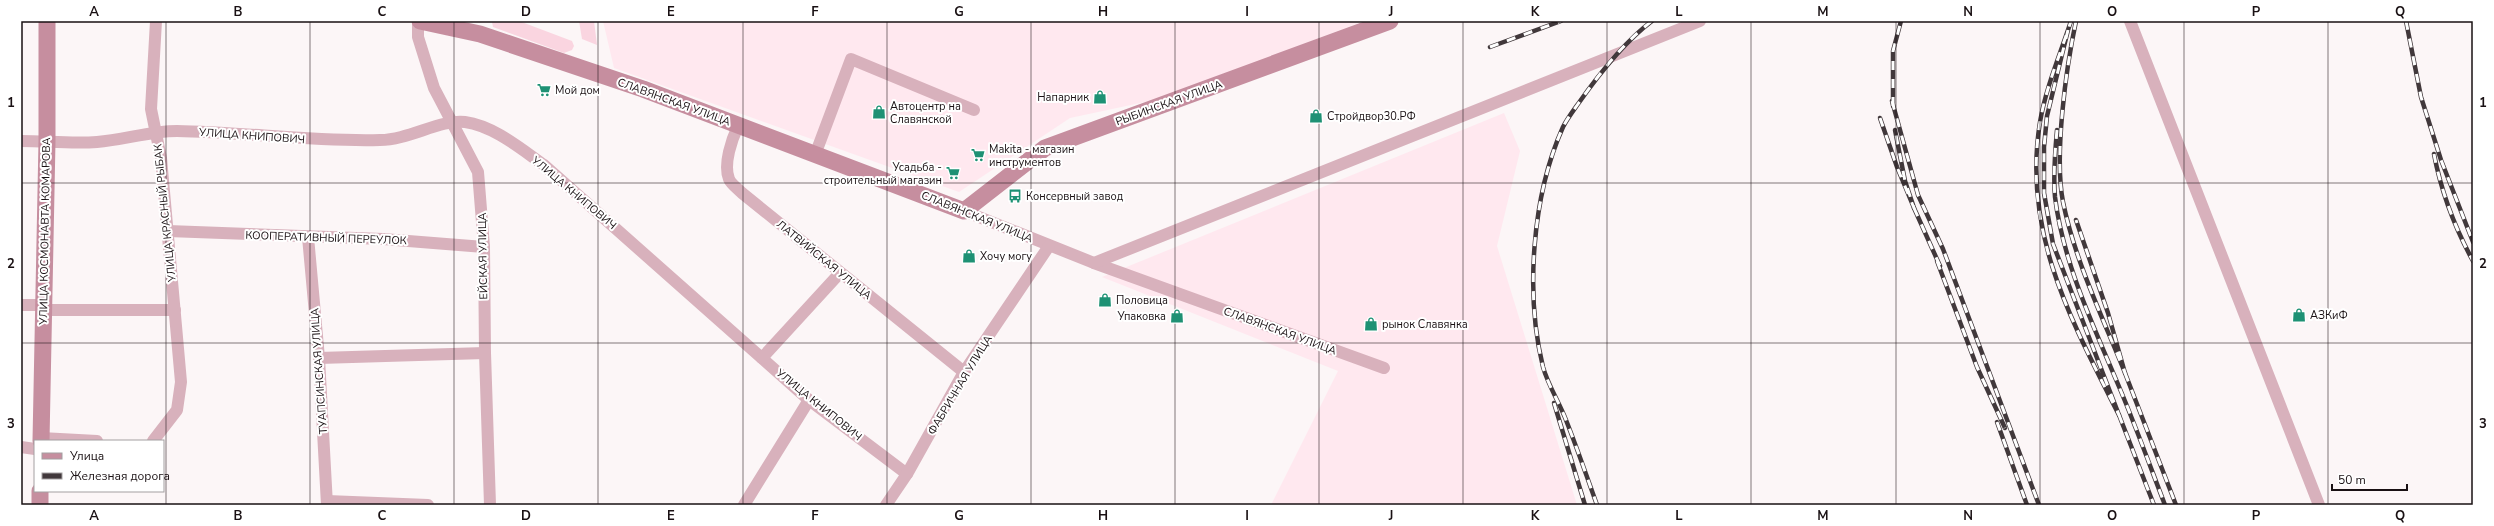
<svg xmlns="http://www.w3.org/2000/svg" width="2494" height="526" font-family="'Nunito Sans',sans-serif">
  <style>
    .built { fill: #ffe8ef }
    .green { fill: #fad5e0 }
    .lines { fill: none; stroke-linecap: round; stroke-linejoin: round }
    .minor { stroke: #d8b1bc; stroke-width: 12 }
    .secondary { stroke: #c68e9f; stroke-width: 17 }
    .rail-casing { stroke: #41383b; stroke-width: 4.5 }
    .rail { stroke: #fff; stroke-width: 3; stroke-dasharray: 9; stroke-linecap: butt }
    .grid { fill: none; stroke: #191013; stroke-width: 1; stroke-opacity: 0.55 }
    .labels { text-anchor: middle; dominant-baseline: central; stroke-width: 4; stroke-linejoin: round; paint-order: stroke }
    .poi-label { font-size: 11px; fill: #191013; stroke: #fff; text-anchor: start }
    .street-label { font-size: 11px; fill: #191013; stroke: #fff }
    .neatline { fill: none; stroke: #191013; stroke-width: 1.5 }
    .grid-label { font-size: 13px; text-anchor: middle; font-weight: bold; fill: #191013 }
  </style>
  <rect width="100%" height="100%" fill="#fcf6f7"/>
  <!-- built -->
  <g class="built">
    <polygon points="603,21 1364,21 1159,99 1070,118 959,192 614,68"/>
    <polygon points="1504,113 1520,151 1497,246 1577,505 1271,505 1338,371 1102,277"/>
  </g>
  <!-- green -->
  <g class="green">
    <polygon points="519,21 572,41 574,46 572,50 564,53 493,27 492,22"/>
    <polygon points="579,21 594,21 597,45 582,39"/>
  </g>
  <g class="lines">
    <!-- minor -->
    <g class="minor">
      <polyline points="418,21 418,37 434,88 478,172 484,247 485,353 490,505"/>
      <polyline points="2130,21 2319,505"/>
      <path d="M738,126C732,139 723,164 729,179C731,184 738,189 742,193L964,372"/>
      <path d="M21,141C46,141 72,144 97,142C124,140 150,131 177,131C245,132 312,142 380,140C409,140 440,119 465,122C494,126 521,149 544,165L809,400L907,474"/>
      <polyline points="815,155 851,59 974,110"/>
      <polyline points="964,211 1094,263 1384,368"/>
      <polyline points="168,231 383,239 484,247"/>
      <polyline points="308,237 319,358 327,505"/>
      <polyline points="1094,263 1700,21"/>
      <polyline points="21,305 43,305"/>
      <polyline points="43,310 175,310"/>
      <polyline points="319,358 485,353"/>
      <polyline points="762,358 839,274"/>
      <polyline points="41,438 97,441"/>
      <polyline points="153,441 177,410 181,382 161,158 151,109 156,21"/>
      <polyline points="21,447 35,449"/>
      <polyline points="327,501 428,505"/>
      <polyline points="744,505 809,400"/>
      <polyline points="886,505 907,474 964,372 1049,246"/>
    </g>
    <!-- secondary -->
    <g class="secondary">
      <polyline points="420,21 480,34 643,89 964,211 1045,148 1390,21"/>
      <polyline points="41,441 47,141 47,21"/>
      <polyline points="40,505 40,491"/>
    </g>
    <!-- rail casing -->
    <g class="rail-casing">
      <g id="rail">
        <path d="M2076,21C2066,68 2054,155 2063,202C2075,261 2103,318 2125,373L2108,313L2076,220"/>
        <polyline points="2406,21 2421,97 2441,160 2473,242"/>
        <path d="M2068,30L2047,116L2044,147V193L2053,244L2119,415C2071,320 2022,232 2040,122C2046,87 2060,55 2071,21"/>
        <polyline points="1490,47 1561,21"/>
        <polyline points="1892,101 1918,195 1943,249 2039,505"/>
        <polyline points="1893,106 1893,51 1901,21"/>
        <polyline points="1880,118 1897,167 1914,208 1905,181 1895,130"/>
        <path d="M2057,130C2055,152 2053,175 2055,197C2063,263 2094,327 2120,389C2136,427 2150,466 2165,505"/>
        <path d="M2434,154C2441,191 2455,228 2473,261"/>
        <polyline points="1914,208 1940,266"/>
        <polyline points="1937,261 1977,367 2005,428"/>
        <polyline points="2125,373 2176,505"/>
        <polyline points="1554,403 1585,505"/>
        <polyline points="2119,415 2154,505"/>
        <polyline points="1997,422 2027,505"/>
        <path d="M1597,505C1587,477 1577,448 1566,420C1559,402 1548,385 1543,367C1525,294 1532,196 1563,127C1567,119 1573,111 1578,104C1599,74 1623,43 1652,21"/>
      </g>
    </g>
    <!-- rail -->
    <use href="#rail" class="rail"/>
  </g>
  <!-- grid -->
  <path class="grid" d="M166,21V505M310,21V505M454,21V505M598,21V505M743,21V505M887,21V505M1031,21V505M1175,21V505M1319,21V505M1463,21V505M1607,21V505M1751,21V505M1896,21V505M2040,21V505M2184,21V505M2328,21V505M21,183H2473M21,343H2473"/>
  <!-- icons -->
  <defs>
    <g id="supermarket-bare" transform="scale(1.08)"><path d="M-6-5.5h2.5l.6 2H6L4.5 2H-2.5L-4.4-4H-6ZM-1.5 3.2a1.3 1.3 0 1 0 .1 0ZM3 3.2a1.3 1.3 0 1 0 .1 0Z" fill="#1e9174" stroke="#fff" stroke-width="2.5" paint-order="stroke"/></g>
    <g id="shop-bare" transform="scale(1.08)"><path d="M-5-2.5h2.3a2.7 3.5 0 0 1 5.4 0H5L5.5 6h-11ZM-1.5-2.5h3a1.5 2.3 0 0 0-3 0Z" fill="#1e9174" stroke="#fff" stroke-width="2.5" paint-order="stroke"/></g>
    <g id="bus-bare" transform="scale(1.08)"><path d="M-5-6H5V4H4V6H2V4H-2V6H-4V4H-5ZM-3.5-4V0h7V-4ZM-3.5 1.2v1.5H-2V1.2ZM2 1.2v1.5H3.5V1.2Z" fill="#1e9174" stroke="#fff" stroke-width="2.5" paint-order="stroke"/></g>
  </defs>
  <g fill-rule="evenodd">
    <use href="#supermarket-bare" x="544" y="90"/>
    <use href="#shop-bare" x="1100" y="97"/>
    <use href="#shop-bare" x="879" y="112"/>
    <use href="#shop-bare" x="1316" y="116"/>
    <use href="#supermarket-bare" x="978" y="155"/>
    <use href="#supermarket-bare" x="953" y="173"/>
    <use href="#bus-bare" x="1015" y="196"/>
    <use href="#shop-bare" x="969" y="256"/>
    <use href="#shop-bare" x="1105" y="300"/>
    <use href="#shop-bare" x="2299" y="315"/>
    <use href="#shop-bare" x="1177" y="316"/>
    <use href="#shop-bare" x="1371" y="324"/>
  </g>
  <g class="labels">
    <!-- poi labels -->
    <g class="poi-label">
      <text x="555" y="90">Мой дом</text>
      <text x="1089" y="97" text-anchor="end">Напарник</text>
      <text x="890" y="106">Автоцентр на<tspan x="890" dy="13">Славянской</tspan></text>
      <text x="1327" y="116">Стройдвор30.РФ</text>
      <text x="989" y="149">Makita - магазин<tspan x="989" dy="13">инструментов</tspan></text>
      <text x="942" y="167" text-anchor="end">Усадьба -<tspan x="942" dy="13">строительный магазин</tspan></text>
      <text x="1026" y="196">Консервный завод</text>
      <text x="980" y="256">Хочу могу</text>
      <text x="1116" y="300">Половица</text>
      <text x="2310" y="315">АЗКиФ</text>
      <text x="1166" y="316" text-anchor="end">Упаковка</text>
      <text x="1382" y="324">рынок Славянка</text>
    </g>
    <!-- street labels -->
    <g class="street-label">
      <text transform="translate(674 102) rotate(20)">СЛАВЯНСКАЯ УЛИЦА</text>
      <text transform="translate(1169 103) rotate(-20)">РЫБИНСКАЯ УЛИЦА</text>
      <text transform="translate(252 136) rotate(4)">УЛИЦА КНИПОВИЧ</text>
      <text transform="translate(574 193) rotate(40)">УЛИЦА КНИПОВИЧ</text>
      <text transform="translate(165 213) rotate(-96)">УЛИЦА КРАСНЫЙ РЫБАК</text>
      <text transform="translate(977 217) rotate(22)">СЛАВЯНСКАЯ УЛИЦА</text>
      <text transform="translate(45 231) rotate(-89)">УЛИЦА КОСМОНАВТА КОМАРОВА</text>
      <text transform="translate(326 238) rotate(2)">КООПЕРАТИВНЫЙ ПЕРЕУЛОК</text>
      <text transform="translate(483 256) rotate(-91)">ЕЙСКАЯ УЛИЦА</text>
      <text transform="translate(824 260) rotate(39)">ЛАТВИЙСКАЯ УЛИЦА</text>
      <text transform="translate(1280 331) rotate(20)">СЛАВЯНСКАЯ УЛИЦА</text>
      <text transform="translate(319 371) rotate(-94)">ТУАПСИНСКАЯ УЛИЦА</text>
      <text transform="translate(960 385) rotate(-59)">ФАБРИЧНАЯ УЛИЦА</text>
      <text transform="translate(819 405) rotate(39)">УЛИЦА КНИПОВИЧ</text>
    </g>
  </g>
  <!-- border -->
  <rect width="2494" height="526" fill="none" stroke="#ffffff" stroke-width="44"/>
  <!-- legend -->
  <rect x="34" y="440" width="130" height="52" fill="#ffffff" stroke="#a39fa1"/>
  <rect x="42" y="453" width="20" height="6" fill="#c68e9f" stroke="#a39fa1"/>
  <text x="70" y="460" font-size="12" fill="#191013">Улица</text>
  <rect x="42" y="473" width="20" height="6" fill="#41383b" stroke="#a39fa1"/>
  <text x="70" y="480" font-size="12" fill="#191013">Железная дорога</text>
  <!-- scale -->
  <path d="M2332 484v6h75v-6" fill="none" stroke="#191013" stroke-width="2"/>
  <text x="2338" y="484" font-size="12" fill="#191013" stroke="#ffffff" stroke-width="3" paint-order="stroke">50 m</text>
  <rect x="22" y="22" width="2450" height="482" class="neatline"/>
  <g class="grid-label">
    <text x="94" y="16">A</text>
    <text x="238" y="16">B</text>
    <text x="382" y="16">C</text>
    <text x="526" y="16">D</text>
    <text x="671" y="16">E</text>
    <text x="815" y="16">F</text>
    <text x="959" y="16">G</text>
    <text x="1103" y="16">H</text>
    <text x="1247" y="16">I</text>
    <text x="1391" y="16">J</text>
    <text x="1535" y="16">K</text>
    <text x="1679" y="16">L</text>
    <text x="1823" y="16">M</text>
    <text x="1968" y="16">N</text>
    <text x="2112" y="16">O</text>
    <text x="2256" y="16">P</text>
    <text x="2400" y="16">Q</text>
    <text x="11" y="107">1</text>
    <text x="2483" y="107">1</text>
    <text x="11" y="268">2</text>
    <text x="2483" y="268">2</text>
    <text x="11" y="428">3</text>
    <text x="2483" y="428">3</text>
    <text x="94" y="520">A</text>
    <text x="238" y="520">B</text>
    <text x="382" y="520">C</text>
    <text x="526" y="520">D</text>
    <text x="671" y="520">E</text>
    <text x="815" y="520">F</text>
    <text x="959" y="520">G</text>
    <text x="1103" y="520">H</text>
    <text x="1247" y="520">I</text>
    <text x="1391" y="520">J</text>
    <text x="1535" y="520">K</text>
    <text x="1679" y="520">L</text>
    <text x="1823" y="520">M</text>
    <text x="1968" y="520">N</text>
    <text x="2112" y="520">O</text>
    <text x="2256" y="520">P</text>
    <text x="2400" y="520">Q</text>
  </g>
</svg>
